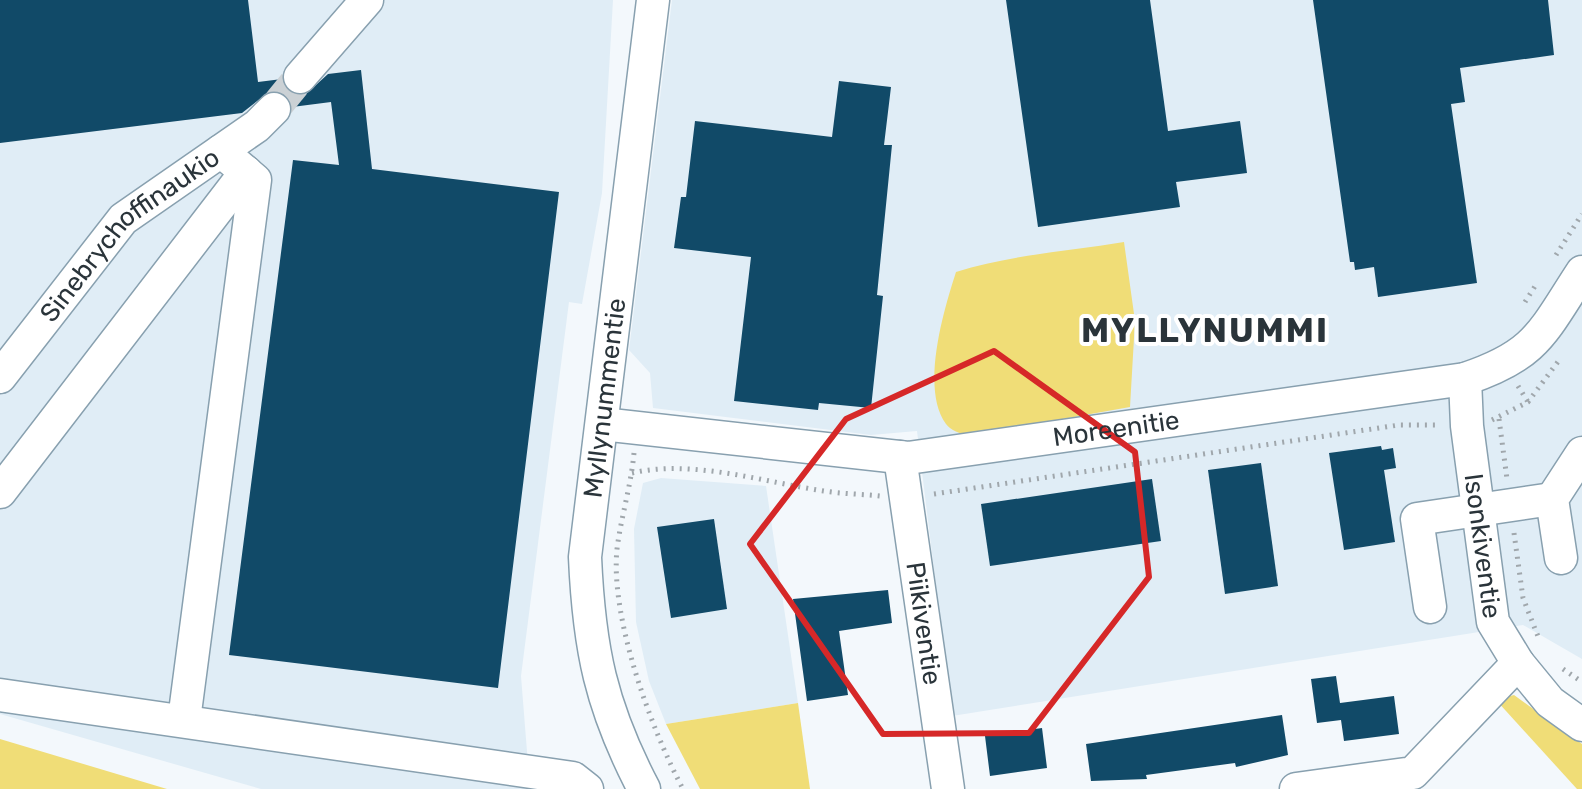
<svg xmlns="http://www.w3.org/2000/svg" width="1582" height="789" font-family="Rubik,sans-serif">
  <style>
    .built { fill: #e0edf6 }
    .green { fill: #f0dd77 }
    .building { fill: #114a68 }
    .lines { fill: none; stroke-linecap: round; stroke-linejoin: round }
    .minor-tunnel { stroke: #cbd1d5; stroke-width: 32; stroke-dasharray: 32 16; stroke-linecap: butt }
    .minor-casing { stroke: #88a0af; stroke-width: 35 }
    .path { stroke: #a0a7ac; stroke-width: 5; stroke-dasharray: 2 6; stroke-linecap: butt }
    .minor { stroke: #fff; stroke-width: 32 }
    .marked { fill: none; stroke: #d62828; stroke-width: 6; stroke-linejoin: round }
    .labels { text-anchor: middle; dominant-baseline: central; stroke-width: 8; stroke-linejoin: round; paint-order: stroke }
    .street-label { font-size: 26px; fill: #2a343a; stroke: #fff }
    .district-label { font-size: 34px; font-weight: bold; letter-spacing: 2px; fill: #2a343a; stroke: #fff }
  </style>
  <rect width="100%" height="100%" fill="#f3f8fc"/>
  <!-- built -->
  <g class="built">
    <polygon points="0,0 613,0 602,193 582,304 569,302 521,676 530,789 261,789 0,714"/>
    <polygon points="672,0 1582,0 1582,659 1523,625 952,716 917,431 871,435 653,408 650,373 629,350"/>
    <polygon points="661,478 766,486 798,703 666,724 649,681 636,622 634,529 643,483"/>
  </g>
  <!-- green -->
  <g class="green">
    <path d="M1124,242L1135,321L1130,407L967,436C960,433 950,430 946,424C920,389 944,309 956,272C1010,255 1069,251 1124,242Z"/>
    <polygon points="1514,695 1582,744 1582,789 1577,789 1496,700"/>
    <polygon points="798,703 810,789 700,789 666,724"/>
    <polygon points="0,739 167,789 0,789"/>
  </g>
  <!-- building -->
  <g class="building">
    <polygon points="0,0 248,0 258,82 282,79 288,92 305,95 328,74 361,70 372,169 559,192 498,688 229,655 293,160 339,165 331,102 292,107 287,95 270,91 242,113 0,143"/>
    <polygon points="1006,0 1150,0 1168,131 1240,121 1247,173 1176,182 1180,207 1038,227"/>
    <polygon points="1313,0 1548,0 1554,55 1460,68 1465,102 1451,104 1477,283 1378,297 1374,267 1355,270 1354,262 1350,262"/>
    <polygon points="839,81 891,87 884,145 892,145 877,295 883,296 871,408 819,403 818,410 734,401 751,257 674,248 681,197 686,197 695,121 832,137"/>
    <polygon points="1381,446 1382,450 1393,448 1396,468 1384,470 1395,542 1344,550 1329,453"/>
    <polygon points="1261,463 1278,586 1225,594 1208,470"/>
    <polygon points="1152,479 1161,541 990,566 981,504"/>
    <polygon points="714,519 727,609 671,618 657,527"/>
    <polygon points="888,590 892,623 839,631 848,695 807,701 793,599"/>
    <polygon points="1336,676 1340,703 1394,696 1399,734 1344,741 1341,720 1317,723 1311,679"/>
    <polygon points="1282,715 1288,755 1236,767 1235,763 1146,775 1147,779 1091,781 1086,744"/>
    <polygon points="1042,728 1047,768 990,776 985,736"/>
  </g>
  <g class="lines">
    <!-- minor-tunnel -->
    <polyline class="minor-tunnel" points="274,109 300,77"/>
    <!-- minor casing -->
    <g class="minor-casing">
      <g id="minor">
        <polyline points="300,77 367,0"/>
        <path id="s1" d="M0,377L123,219L257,126L274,109"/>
        <path id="s2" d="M1465,379L1467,426L1493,622L1518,663L1550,702L1582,725"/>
        <path id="s3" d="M602,424L908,458L1465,379C1537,355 1542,333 1582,272"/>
        <path id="s4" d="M900,457L948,789"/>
        <polyline points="0,492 246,172"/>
        <polyline points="1561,558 1552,499 1582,453"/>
        <polyline points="1430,607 1417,519 1552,499"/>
        <polyline points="0,695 573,778 587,789"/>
        <polyline points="184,720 255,180 221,151"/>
        <path id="s5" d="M644,789C601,707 589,649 585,557L653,0"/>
        <polyline points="1296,789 1413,773 1518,663"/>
      </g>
    </g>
    <!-- path -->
    <g class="path">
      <polyline points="1556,255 1582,214"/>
      <polyline points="1525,302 1537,283"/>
      <polyline points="1518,386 1528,402"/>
      <polyline points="1499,419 1507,479"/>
      <polyline points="1492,420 1528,402 1560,359"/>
      <path d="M634,453C631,486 621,517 617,549C610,617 651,729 683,789"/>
      <path d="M632,473C693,459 763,482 824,491C842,494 862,494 880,496"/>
      <polyline points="934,494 1399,425 1439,425"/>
      <polyline points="1514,533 1523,598 1539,639"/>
      <polyline points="1563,669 1582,682"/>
    </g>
    <!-- minor -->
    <use href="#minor" class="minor"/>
  </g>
  <!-- marked area -->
  <path class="marked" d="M994,351L1135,452L1149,577L1029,733L883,734L750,544L846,419Z"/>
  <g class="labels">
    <!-- street labels -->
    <g class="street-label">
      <text stroke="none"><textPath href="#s1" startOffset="194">Sinebrychoffinaukio</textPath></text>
      <text stroke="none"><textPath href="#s5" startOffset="402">Myllynummentie</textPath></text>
      <text stroke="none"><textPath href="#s3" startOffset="518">Moreenitie</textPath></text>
      <text stroke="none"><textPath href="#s2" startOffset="168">Isonkiventie</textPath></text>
      <text stroke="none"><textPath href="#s4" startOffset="168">Piikiventie</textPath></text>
    </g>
    <!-- district labels -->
    <g class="district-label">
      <text x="1205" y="330">MYLLYNUMMI</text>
    </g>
  </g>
</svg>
